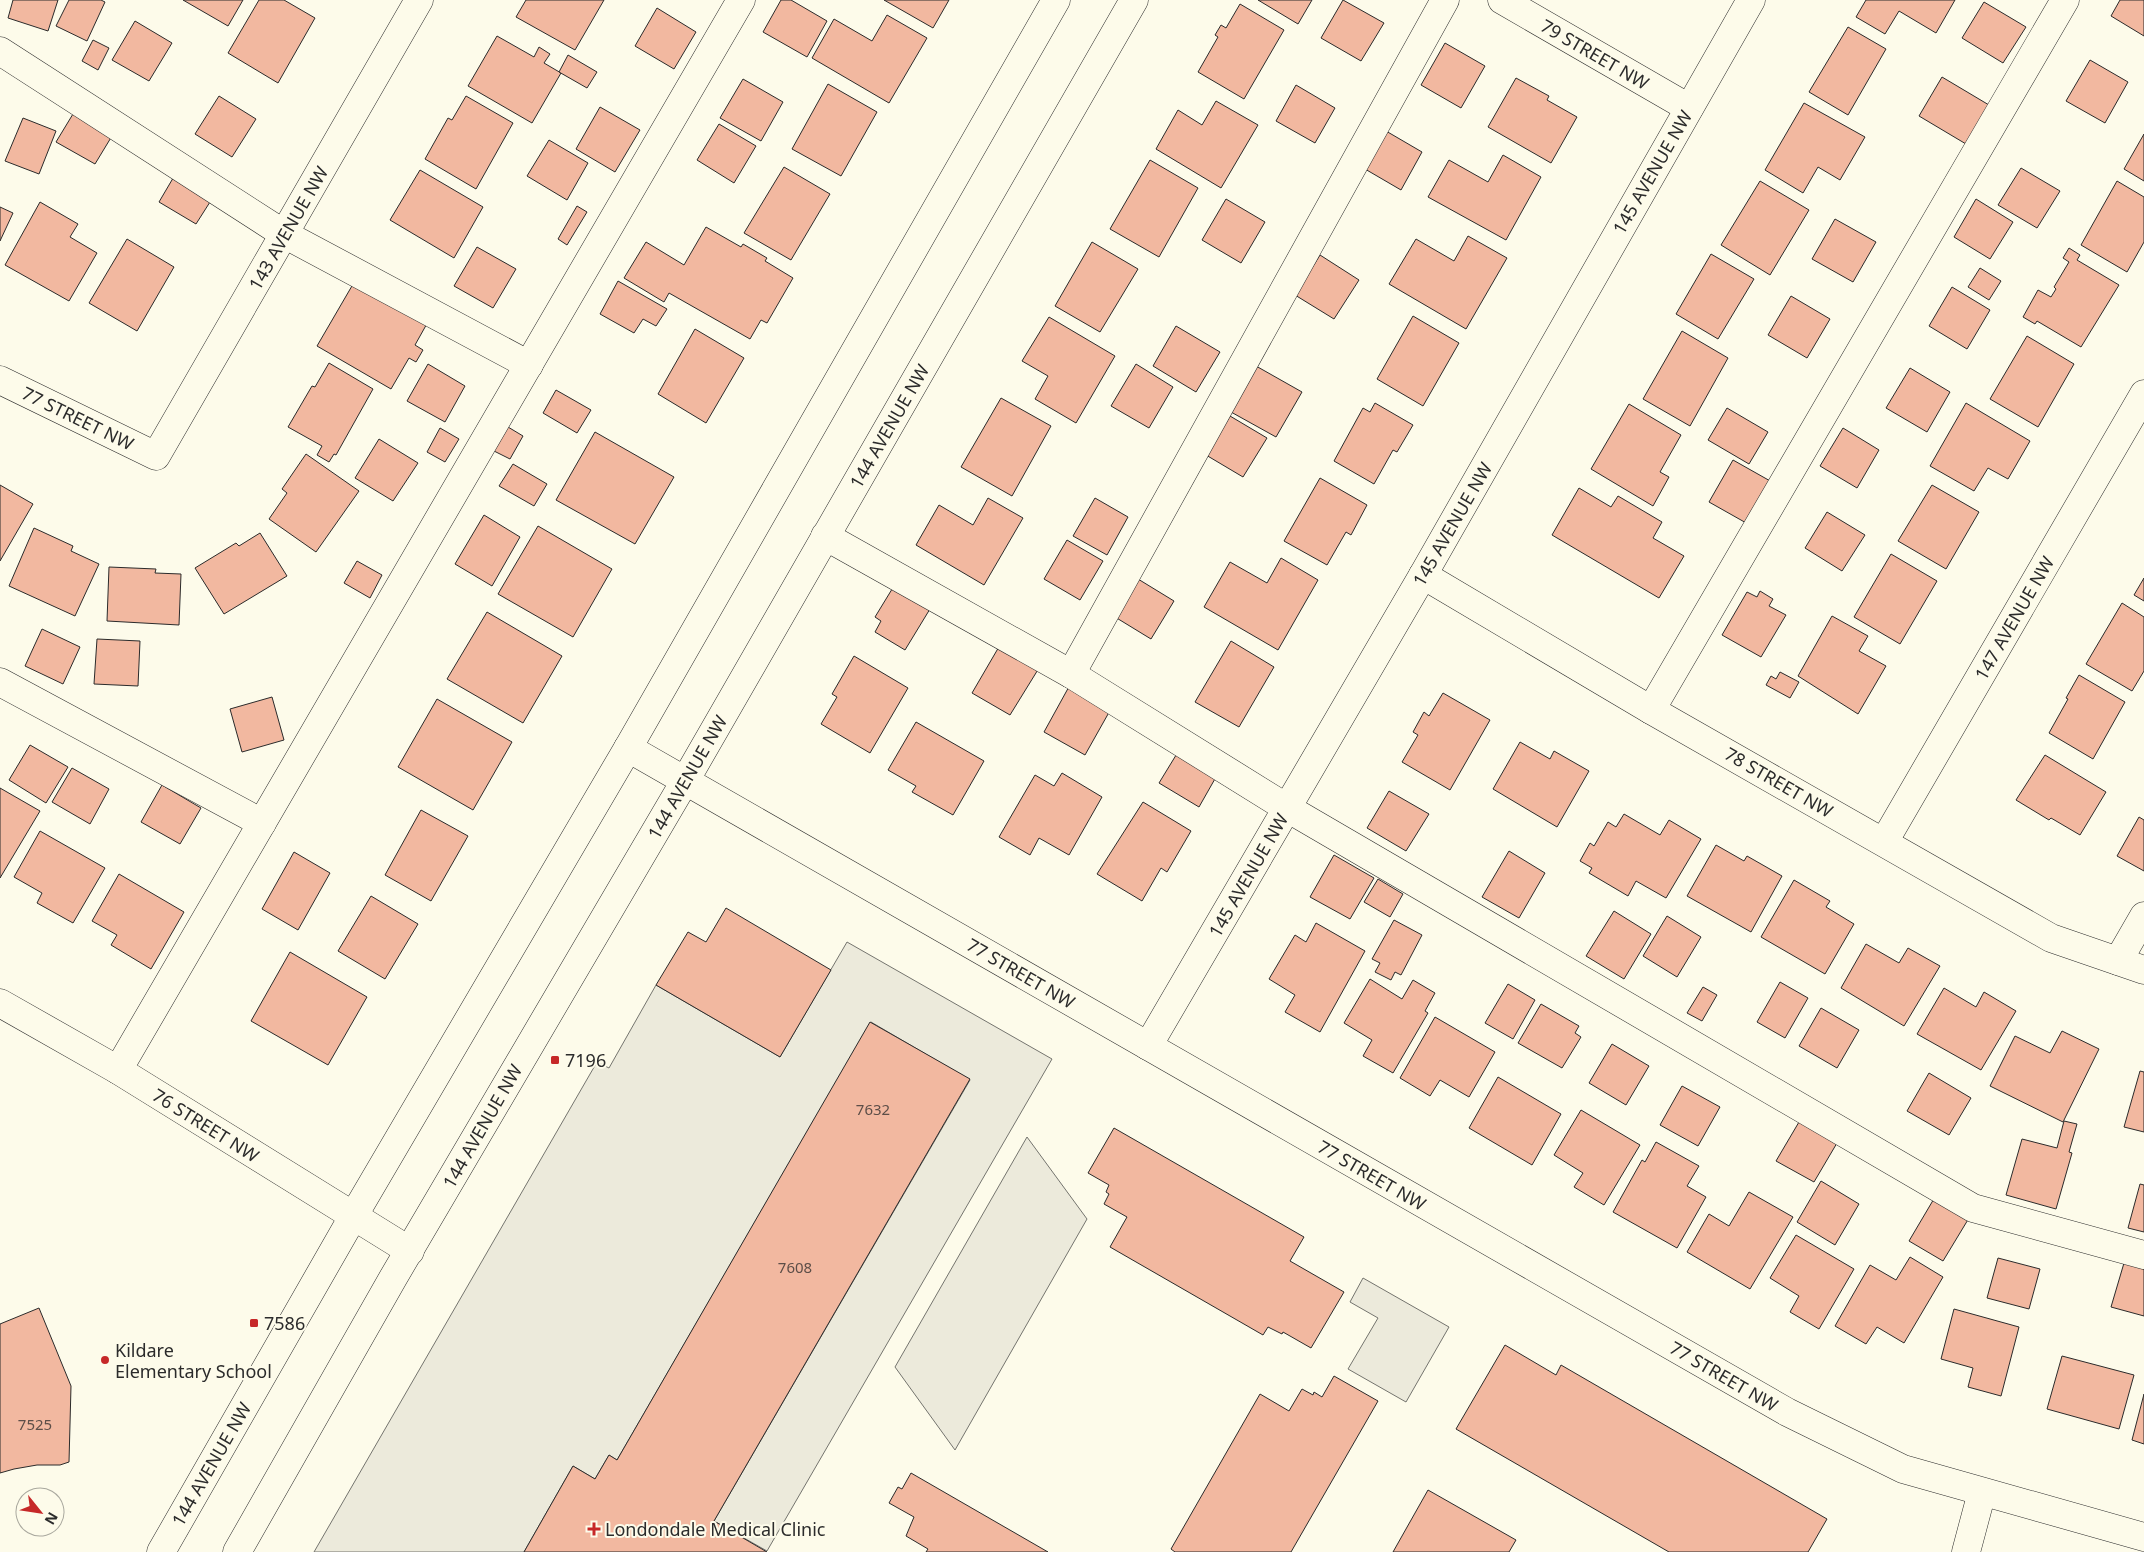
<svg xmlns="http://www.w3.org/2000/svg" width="2144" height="1552" font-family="'Noto Sans',sans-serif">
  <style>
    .parking { fill: #eceadb; stroke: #74746e }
    .building { fill: #f2b8a0; stroke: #2b2b2b }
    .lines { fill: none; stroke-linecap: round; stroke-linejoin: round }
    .minor-casing { stroke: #2b2b2b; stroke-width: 29 }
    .minor { stroke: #fdfbea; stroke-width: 28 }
    .poi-dot { fill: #c62828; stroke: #fdfbea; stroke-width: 2 }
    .labels { text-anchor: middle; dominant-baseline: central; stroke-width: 4; stroke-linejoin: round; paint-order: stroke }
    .number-label { font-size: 15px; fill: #5d4e48 }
    .street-label { font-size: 18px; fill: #2b2b2b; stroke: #fdfbea }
    .poi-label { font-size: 18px; fill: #2b2b2b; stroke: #fdfbea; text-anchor: start }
  </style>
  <rect width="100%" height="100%" fill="#fdfbea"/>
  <!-- parking -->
  <g class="parking">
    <polygon points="847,942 1052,1059 767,1551 714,1521 970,1080 871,1022 617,1460 609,1455 595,1479 573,1466 524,1552 314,1552 597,1062 609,1068 656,985 780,1057"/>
    <polygon points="1027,1137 1087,1219 955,1450 895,1367"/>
    <polygon points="1363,1278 1449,1327 1406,1402 1348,1369 1378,1318 1350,1302"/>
  </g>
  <!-- building -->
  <g class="building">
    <polygon points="13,0 58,0 48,31 8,18"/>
    <polygon points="69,0 101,0 105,2 87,41 56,26"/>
    <polygon points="183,0 243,0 228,26"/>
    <polygon points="259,0 284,0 315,18 278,83 228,53"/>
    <polygon points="526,0 604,0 575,50 516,17"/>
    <polygon points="781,0 791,0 827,21 807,57 763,32"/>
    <polygon points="884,0 949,0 933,28"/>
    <polygon points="1258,0 1312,0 1298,24"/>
    <polygon points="1343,0 1384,23 1361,61 1321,38"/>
    <polygon points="1866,0 1955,0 1936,33 1899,11 1885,34 1856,17"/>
    <polygon points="2120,0 2144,0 2144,36 2111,16"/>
    <polygon points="1984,2 2026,27 2003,63 1962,38"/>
    <polygon points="1240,4 1284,30 1244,99 1198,72 1218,37 1215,35 1221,25 1226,28"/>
    <polygon points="657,8 696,32 674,69 635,46"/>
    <polygon points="887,15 927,38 889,103 812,58 834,19 872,41"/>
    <polygon points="135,21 172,43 149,81 112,60"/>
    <polygon points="1848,27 1886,49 1848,115 1809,92"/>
    <polygon points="497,36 534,57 539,47 550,54 544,63 561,73 532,123 468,86"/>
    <polygon points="93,40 109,48 98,70 82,61"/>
    <polygon points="1445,43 1485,66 1461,108 1421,85"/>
    <polygon points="568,55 597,72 587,88 559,72"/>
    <polygon points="2090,60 2128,82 2105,123 2066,101"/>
    <polygon points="1942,77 1989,105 1966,144 1919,116"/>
    <polygon points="1516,78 1549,96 1547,100 1577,117 1551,163 1488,127"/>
    <polygon points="743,79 783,102 761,141 720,118"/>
    <polygon points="828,84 877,112 841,176 792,149"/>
    <polygon points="1296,85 1335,108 1315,143 1276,121"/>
    <polygon points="219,96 256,119 232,157 195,134"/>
    <polygon points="466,96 513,123 476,189 425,159 448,118 452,120"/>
    <polygon points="1216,101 1258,125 1221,188 1156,149 1178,110 1202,125"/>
    <polygon points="1804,103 1865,137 1840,180 1818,167 1803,193 1765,170"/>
    <polygon points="600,107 640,130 615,172 576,149"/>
    <polygon points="76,109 115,131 95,164 56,142"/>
    <polygon points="23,118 56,131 39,174 5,161"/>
    <polygon points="719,124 756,146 734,183 697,160"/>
    <polygon points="1386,131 1422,152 1401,190 1365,169"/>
    <polygon points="2144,134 2144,181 2124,169"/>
    <polygon points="549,140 588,163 567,200 527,176"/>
    <polygon points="1503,155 1541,177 1506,240 1428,197 1449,160 1488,182"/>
    <polygon points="1150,160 1198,188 1159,257 1110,229"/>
    <polygon points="784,167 830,194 791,260 744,233"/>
    <polygon points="179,168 217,191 196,224 159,202"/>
    <polygon points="2021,168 2060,191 2037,228 1998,205"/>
    <polygon points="420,170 483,207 454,258 390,220"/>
    <polygon points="1760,181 1809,210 1770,275 1721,245"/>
    <polygon points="2117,181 2144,197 2144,242 2127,272 2081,245"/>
    <polygon points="1226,199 1265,222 1241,263 1202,240"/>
    <polygon points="1976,199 2013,222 1990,259 1954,237"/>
    <polygon points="40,202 78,224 70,237 97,253 69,301 5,265"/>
    <polygon points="577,206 587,212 567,245 558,239"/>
    <polygon points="0,207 13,213 0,241"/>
    <polygon points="1835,219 1876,242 1853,282 1812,259"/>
    <polygon points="706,227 741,247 743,244 767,258 765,261 793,278 767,323 761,320 750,339 669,293 664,302 624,278 646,242 684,265"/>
    <polygon points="1468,236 1507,258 1466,329 1389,284 1416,239 1454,261"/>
    <polygon points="127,239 174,267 137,331 89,303"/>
    <polygon points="1092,242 1138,269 1100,332 1055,306"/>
    <polygon points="477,247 516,269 493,308 454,286"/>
    <polygon points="2069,248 2080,255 2077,260 2119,285 2081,347 2037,321 2035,324 2023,317 2038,290 2051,297 2056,289 2054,287 2069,262 2063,258"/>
    <polygon points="1711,254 1754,279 1718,339 1676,314"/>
    <polygon points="1320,255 1359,280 1334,319 1295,295"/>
    <polygon points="1980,268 2001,281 1989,300 1968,287"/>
    <polygon points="356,279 429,320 415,345 423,350 416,362 409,358 391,389 317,346"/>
    <polygon points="618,281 667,309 656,326 643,319 634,333 600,314"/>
    <polygon points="1952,287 1990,310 1967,349 1929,326"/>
    <polygon points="1791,296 1830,319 1807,358 1768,335"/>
    <polygon points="1413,316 1459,343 1423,406 1377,379"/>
    <polygon points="1049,317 1115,356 1076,423 1035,399 1048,376 1022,361"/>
    <polygon points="1176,326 1220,352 1196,392 1153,366"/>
    <polygon points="695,329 744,358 706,423 658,394"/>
    <polygon points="1682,331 1728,358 1690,426 1643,399"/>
    <polygon points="2027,336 2074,364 2038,427 1990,399"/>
    <polygon points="329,363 373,389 336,455 334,454 329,462 317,455 322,446 288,427 312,386 315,387"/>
    <polygon points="428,364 465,386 445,422 407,401"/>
    <polygon points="1136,364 1173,387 1149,428 1111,406"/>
    <polygon points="1256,366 1302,392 1276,437 1231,412"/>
    <polygon points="1910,368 1950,392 1927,432 1886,408"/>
    <polygon points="556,390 591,410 577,433 543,413"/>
    <polygon points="1001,398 1051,426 1012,496 961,467"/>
    <polygon points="1375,403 1413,425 1397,452 1393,450 1374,484 1334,461 1363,408 1370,412"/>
    <polygon points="1966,403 2030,441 2008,479 1988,468 1974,491 1930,466"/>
    <polygon points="1629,404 1681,435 1660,472 1669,477 1653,506 1591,469"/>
    <polygon points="1727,408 1768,432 1749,464 1708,440"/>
    <polygon points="1230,416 1267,438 1243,477 1206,455"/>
    <polygon points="508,427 523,436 510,459 494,451"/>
    <polygon points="440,428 459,439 445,462 427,452"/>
    <polygon points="1843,428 1879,450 1857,488 1820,466"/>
    <polygon points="595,432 674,477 635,544 556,500"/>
    <polygon points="379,439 418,463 393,501 355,478"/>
    <polygon points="306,454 359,491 316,552 269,519 287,493 282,489"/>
    <polygon points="1733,460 1772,482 1748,524 1709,502"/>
    <polygon points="513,464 547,484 534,506 499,486"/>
    <polygon points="1320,478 1367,505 1351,535 1346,532 1327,565 1284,541"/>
    <polygon points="0,485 33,504 0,561"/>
    <polygon points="1932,485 1979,512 1946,569 1898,541"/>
    <polygon points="1579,488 1611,507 1618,496 1662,522 1653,538 1684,556 1659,598 1552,535"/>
    <polygon points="988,498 1023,518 984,585 916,545 939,505 973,525"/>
    <polygon points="1095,498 1128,517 1107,555 1073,536"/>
    <polygon points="1827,512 1865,535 1842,571 1805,548"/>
    <polygon points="484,515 520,537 492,586 455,564"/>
    <polygon points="538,526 612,569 573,637 498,594"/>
    <polygon points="34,528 73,546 71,551 99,564 75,616 9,586"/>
    <polygon points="260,533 287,576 224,614 195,568 236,543 239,546"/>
    <polygon points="1067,540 1103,561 1080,600 1044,579"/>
    <polygon points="1891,554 1937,581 1900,644 1854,617"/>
    <polygon points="1281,558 1318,580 1278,650 1204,607 1230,562 1267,583"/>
    <polygon points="357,561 382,575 370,598 344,583"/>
    <polygon points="109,567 156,569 155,573 181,574 179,625 107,621"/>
    <polygon points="2144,578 2144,601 2134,595"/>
    <polygon points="1138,579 1174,601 1151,639 1115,617"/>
    <polygon points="897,581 933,604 905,650 875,632 881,621 875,617"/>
    <polygon points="1760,591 1773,599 1769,606 1786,615 1761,657 1722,635 1747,592 1757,597"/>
    <polygon points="2122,603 2144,617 2144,671 2132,691 2086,664"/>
    <polygon points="487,612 562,656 523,723 447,679"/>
    <polygon points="1832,616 1868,636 1859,651 1886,666 1858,714 1798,676"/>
    <polygon points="42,629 80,647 63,684 25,666"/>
    <polygon points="97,639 140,641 138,686 94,684"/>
    <polygon points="1231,641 1274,667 1239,727 1195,702"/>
    <polygon points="1000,645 1039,668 1010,715 972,693"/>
    <polygon points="854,656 908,688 870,753 821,724 837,697 832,694"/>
    <polygon points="1780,672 1799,682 1790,698 1766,685 1771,676 1776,679"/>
    <polygon points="2079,675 2125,702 2093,759 2049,733 2068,699 2066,698"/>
    <polygon points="1071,683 1112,707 1085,755 1044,732"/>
    <polygon points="1443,693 1490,720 1450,790 1402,762 1418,735 1413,732 1424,712 1429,716"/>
    <polygon points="272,697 284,740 242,752 230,709"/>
    <polygon points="437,699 512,742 473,810 398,767"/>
    <polygon points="916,722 984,761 953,815 912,792 916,786 888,770"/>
    <polygon points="1520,742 1550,759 1554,751 1589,771 1557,827 1493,789"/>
    <polygon points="30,745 68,767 46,803 9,780"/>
    <polygon points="1181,747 1220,770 1199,807 1159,783"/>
    <polygon points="2045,755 2106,792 2080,835 2051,818 2049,820 2016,800"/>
    <polygon points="72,768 109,789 90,824 52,802"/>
    <polygon points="1062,773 1102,797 1069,855 1039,838 1030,855 999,837 1035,775 1054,786"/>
    <polygon points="162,785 201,808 180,844 141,822"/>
    <polygon points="0,788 40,811 0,878"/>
    <polygon points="1389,791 1429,814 1406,851 1367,828"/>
    <polygon points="1143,802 1191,831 1167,872 1161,868 1142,901 1097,874"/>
    <polygon points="421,810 468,836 431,901 385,875"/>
    <polygon points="1624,814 1660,835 1669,820 1701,839 1666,898 1636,881 1628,896 1589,873 1592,868 1580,861 1590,843 1594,846 1608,822 1616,827"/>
    <polygon points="2139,817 2144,820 2144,871 2117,856"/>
    <polygon points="40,831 105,868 73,923 37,903 42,893 14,877"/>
    <polygon points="1716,845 1744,861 1747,856 1782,876 1751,932 1687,896"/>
    <polygon points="1509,851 1545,873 1519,918 1482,897"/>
    <polygon points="294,852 330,873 298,930 262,909"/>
    <polygon points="1334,855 1374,878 1350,919 1310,897"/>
    <polygon points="119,874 184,912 151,969 111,945 117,935 92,921"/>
    <polygon points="1378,879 1403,894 1390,917 1364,902"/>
    <polygon points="1794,880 1830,901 1826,907 1854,924 1825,974 1761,937"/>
    <polygon points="371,896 418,924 385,979 338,951"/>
    <polygon points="726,908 831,970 780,1057 656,985 688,932 706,942"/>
    <polygon points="1614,911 1651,934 1624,979 1586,956"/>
    <polygon points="1667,916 1701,937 1677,977 1643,956"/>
    <polygon points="1394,920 1422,935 1401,975 1395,972 1391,980 1375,972 1380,963 1372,959"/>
    <polygon points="1316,923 1365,951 1320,1032 1285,1012 1295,995 1269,979 1295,935 1306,942"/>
    <polygon points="1866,944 1899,963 1908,948 1940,966 1904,1026 1841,988"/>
    <polygon points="290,952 367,997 328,1065 251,1021"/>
    <polygon points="1370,979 1402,999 1413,980 1435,993 1425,1011 1428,1013 1393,1073 1363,1056 1372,1040 1344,1023"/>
    <polygon points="1780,982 1808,998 1785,1038 1757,1022"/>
    <polygon points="1508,984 1535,1000 1513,1039 1485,1023"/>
    <polygon points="1703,987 1717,995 1702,1021 1687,1013"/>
    <polygon points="1944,988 1976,1007 1984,992 2016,1011 1981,1070 1917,1034"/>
    <polygon points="1541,1004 1579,1026 1575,1033 1581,1037 1562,1068 1518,1043"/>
    <polygon points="1821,1008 1859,1030 1837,1068 1799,1046"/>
    <polygon points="1435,1017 1495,1052 1469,1097 1440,1080 1430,1096 1400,1078"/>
    <polygon points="870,1022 970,1079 714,1521 767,1552 524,1552 573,1466 595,1479 609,1455 617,1460"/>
    <polygon points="2062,1031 2099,1049 2063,1122 1990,1086 2015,1036 2050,1053"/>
    <polygon points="1612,1044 1649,1066 1626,1105 1589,1083"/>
    <polygon points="2140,1071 2144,1072 2144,1132 2124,1127"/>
    <polygon points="1929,1073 1971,1098 1949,1135 1907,1111"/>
    <polygon points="1498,1077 1561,1114 1532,1165 1469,1128"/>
    <polygon points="1682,1086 1720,1107 1698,1146 1660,1125"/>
    <polygon points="1581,1110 1640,1145 1604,1205 1574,1187 1583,1173 1554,1155"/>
    <polygon points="2064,1121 2077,1124 2069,1152 2072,1153 2056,1209 2006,1195 2022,1139 2057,1148"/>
    <polygon points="1799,1122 1837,1143 1814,1182 1776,1161"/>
    <polygon points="1114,1128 1304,1237 1290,1261 1344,1292 1311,1348 1283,1332 1282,1334 1268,1327 1263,1335 1110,1247 1127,1217 1104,1204 1109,1194 1106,1192 1109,1185 1088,1173"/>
    <polygon points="1656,1142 1699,1166 1687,1186 1706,1197 1677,1248 1613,1212 1642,1160 1645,1162"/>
    <polygon points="1821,1181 1859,1204 1835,1245 1797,1222"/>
    <polygon points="2140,1184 2144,1185 2144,1232 2128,1228"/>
    <polygon points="1749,1192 1793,1217 1750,1289 1687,1252 1709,1214 1729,1226"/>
    <polygon points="1935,1197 1969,1218 1943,1261 1909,1241"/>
    <polygon points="1796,1235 1854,1269 1819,1329 1790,1312 1799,1296 1770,1278"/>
    <polygon points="1910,1257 1943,1277 1904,1343 1877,1327 1866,1344 1835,1326 1870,1265 1896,1280"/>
    <polygon points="1998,1258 2040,1269 2029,1309 1987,1298"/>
    <polygon points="2124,1263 2144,1269 2144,1316 2111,1307"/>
    <polygon points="39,1308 71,1386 69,1462 60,1465 37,1465 14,1469 0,1473 0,1324"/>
    <polygon points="1954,1309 2019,1327 2001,1396 1968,1387 1973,1368 1941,1359"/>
    <polygon points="1505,1345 1556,1375 1561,1365 1827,1519 1808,1552 1669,1552 1456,1429"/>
    <polygon points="2062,1356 2134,1375 2119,1429 2047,1409"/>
    <polygon points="1334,1376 1378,1401 1291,1552 1175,1552 1171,1549 1260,1394 1289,1411 1302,1389 1313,1395 1314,1392 1322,1397"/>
    <polygon points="2144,1394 2144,1444 2132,1440"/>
    <polygon points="911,1473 1048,1552 926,1552 928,1549 906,1536 914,1517 889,1503 898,1487 902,1489"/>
    <polygon points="1428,1490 1516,1540 1509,1552 1393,1552"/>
  </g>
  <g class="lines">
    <!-- minor casing -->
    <g class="minor-casing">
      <g id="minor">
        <polyline points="1502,0 1689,108"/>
        <polyline points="0,51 284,234 529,365"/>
        <polyline points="0,380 156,456 419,0"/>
        <polyline points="825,536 1071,674 1287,808 1973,1208 2144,1255"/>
        <polyline points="1423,575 1651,710 2051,938 2144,970"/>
        <polyline points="1071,674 1445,0"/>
        <polyline points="0,682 262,823"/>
        <polyline points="1651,710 2065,0"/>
        <polyline points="628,748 1787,1412 1903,1469 2144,1537"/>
        <polyline points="1884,842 2144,394"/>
        <polyline points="2118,961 2144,916"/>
        <polyline points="0,1003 118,1070 410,1251"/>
        <polyline points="1148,1046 1423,575 1751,0"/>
        <polyline points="118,1070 741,0"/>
        <polyline points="161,1552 354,1215 628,748 1056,0"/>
        <polyline points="237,1552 393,1278 685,781 1134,0"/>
        <polyline points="1966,1552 1982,1492"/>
      </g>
    </g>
    <!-- minor -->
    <use href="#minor" class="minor"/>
  </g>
  <!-- markers -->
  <g class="poi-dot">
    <rect x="550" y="1055" width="10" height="10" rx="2.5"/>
    <rect x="249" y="1318" width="10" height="10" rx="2.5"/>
    <circle cx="105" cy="1360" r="5"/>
    <path d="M591.5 1521.5h5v5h5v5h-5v5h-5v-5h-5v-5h5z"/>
  </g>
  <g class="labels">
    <!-- number labels -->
    <g class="number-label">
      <text x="873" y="1109">7632</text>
      <text x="795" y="1267">7608</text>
      <text x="35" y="1424">7525</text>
    </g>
    <!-- street labels -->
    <g class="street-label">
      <text transform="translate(1595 54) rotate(30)">79 STREET NW</text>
      <text transform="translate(1652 172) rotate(-60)">145 AVENUE NW</text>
      <text transform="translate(288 228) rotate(-60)">143 AVENUE NW</text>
      <text transform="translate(78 418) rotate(26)">77 STREET NW</text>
      <text transform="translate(889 426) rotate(-60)">144 AVENUE NW</text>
      <text transform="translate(1452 524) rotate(-60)">145 AVENUE NW</text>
      <text transform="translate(2014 618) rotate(-60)">147 AVENUE NW</text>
      <text transform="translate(687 777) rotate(-60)">144 AVENUE NW</text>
      <text transform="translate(1779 782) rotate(30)">78 STREET NW</text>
      <text transform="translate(1248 875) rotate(-60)">145 AVENUE NW</text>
      <text transform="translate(1021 973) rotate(30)">77 STREET NW</text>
      <text transform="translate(206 1125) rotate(32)">76 STREET NW</text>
      <text transform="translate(482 1126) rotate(-60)">144 AVENUE NW</text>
      <text transform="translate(1372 1175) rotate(30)">77 STREET NW</text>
      <text transform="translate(1724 1376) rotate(30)">77 STREET NW</text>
      <text transform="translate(211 1464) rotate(-60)">144 AVENUE NW</text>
    </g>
    <!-- poi labels -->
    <g class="poi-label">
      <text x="565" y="1060">7196</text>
      <text x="264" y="1323">7586</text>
      <text x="115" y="1350">Kildare<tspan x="115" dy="21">Elementary School</tspan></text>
      <text x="605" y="1529">Londondale Medical Clinic</text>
    </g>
  </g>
  <!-- north arrow -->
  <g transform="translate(40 1512) rotate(120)"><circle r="24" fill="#fdfbea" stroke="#a9a89e"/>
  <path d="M0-4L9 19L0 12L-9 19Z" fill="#c62828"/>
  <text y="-8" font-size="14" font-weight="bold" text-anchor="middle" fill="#2b2b2b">N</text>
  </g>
</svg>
